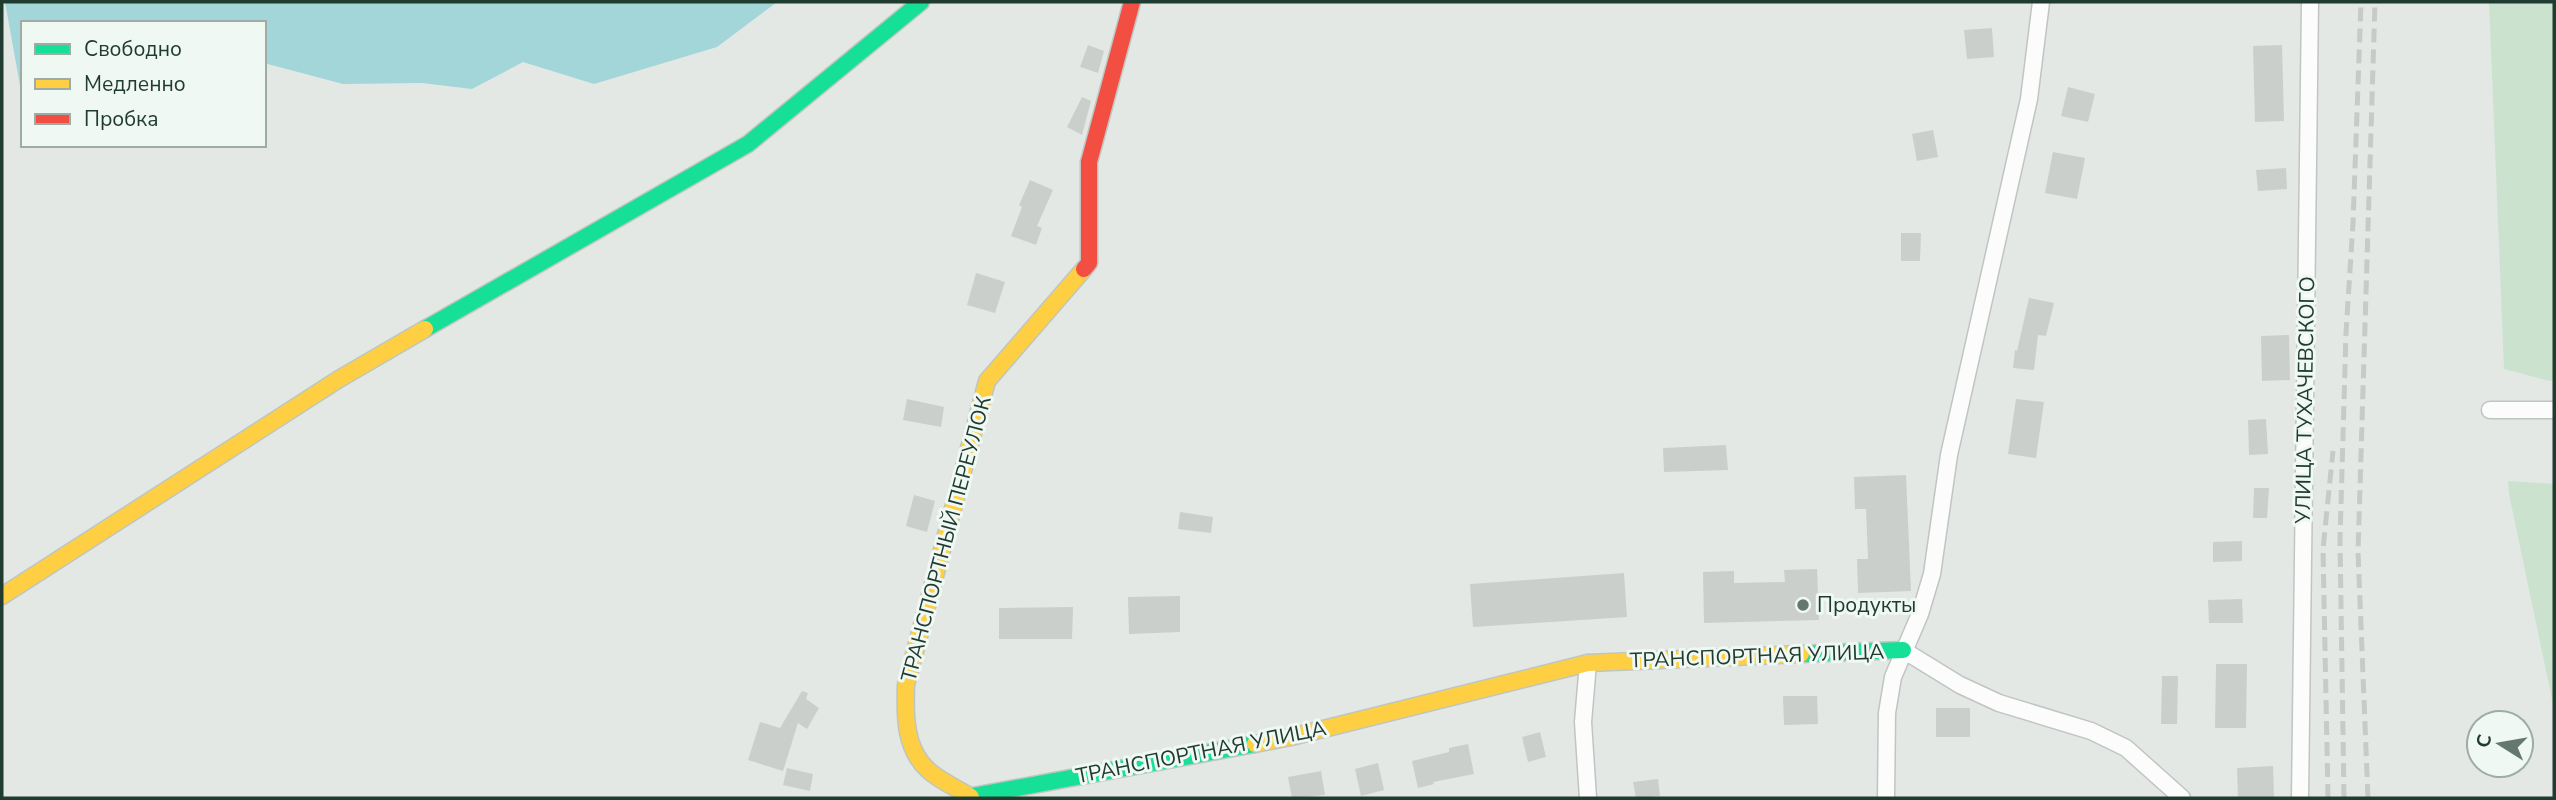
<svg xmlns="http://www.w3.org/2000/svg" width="2556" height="800" font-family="'Nunito Sans',sans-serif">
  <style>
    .green { fill: #cbe2cf }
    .water { fill: #a2d6d8 }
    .building { fill: #cacfcc }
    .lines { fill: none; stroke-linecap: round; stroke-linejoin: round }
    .street-casing { stroke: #c0c5c2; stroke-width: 19 }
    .fast-casing { stroke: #bec6c2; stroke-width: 19 }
    .slow-casing { stroke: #bec6c2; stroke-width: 19 }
    .jam-casing { stroke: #bec6c2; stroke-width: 19 }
    .street { stroke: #fbfcfb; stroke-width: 16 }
    .fast { stroke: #16e098; stroke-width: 16 }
    .slow { stroke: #ffcf43; stroke-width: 16 }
    .jam { stroke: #f24e42; stroke-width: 16 }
    .rail { stroke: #c6cac8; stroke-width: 5; stroke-dasharray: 14 7; stroke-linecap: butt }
    .poi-dot { fill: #647870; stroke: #f0f8f3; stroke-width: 2.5 }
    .labels { text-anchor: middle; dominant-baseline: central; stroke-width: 6; stroke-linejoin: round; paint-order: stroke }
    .street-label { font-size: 21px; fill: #203c31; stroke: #f0f8f3 }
    .poi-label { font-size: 21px; fill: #203c31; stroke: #f0f8f3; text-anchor: start }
  </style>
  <rect width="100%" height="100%" fill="#e3e8e5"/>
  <!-- green -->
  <g class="green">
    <polygon points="2489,2 2554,2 2554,380 2550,381 2504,369"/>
    <polygon points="2508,481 2554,484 2554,709 2509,494"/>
  </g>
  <!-- water -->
  <polygon class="water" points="5,2 777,2 717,47 594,84 523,62 472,89 422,83 343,84 264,63 264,23 23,23 23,102"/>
  <!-- building -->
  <g class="building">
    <polygon points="1992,28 1994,57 1967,59 1964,30"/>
    <polygon points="1088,45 1104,51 1098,73 1080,67"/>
    <polygon points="2282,45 2284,121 2255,122 2253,46"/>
    <polygon points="2068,87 2095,94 2088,122 2061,116"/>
    <polygon points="1082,97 1091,101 1082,135 1067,127"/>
    <polygon points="1933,130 1938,157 1917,161 1912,134"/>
    <polygon points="2053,152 2085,158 2077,199 2045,193"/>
    <polygon points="2286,168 2287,189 2258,191 2256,170"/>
    <polygon points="1030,180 1053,190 1037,226 1042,228 1036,245 1011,236 1022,207 1019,205"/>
    <polygon points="1901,233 1921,233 1920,261 1901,261"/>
    <polygon points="976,273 1005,282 995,313 967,305"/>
    <polygon points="2029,298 2054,303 2046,336 2038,335 2034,370 2013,368 2015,350 2017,351"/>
    <polygon points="2289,335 2290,380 2262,381 2261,336"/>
    <polygon points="907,399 944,407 941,427 903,420"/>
    <polygon points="2016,399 2044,402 2036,458 2008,454"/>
    <polygon points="2266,419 2268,454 2249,455 2248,420"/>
    <polygon points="1726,445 1728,470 1664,472 1663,448"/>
    <polygon points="1906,475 1911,591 1858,593 1857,559 1868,559 1866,509 1855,509 1854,477"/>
    <polygon points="2254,488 2269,488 2267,518 2253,518"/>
    <polygon points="914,495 935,501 927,532 906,526"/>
    <polygon points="1180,512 1213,517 1211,533 1178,529"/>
    <polygon points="2242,541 2242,561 2213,562 2213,542"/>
    <polygon points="1817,569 1819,620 1704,623 1703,572 1734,571 1734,583 1785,582 1784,570"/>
    <polygon points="1624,573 1627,617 1473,627 1470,584"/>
    <polygon points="1180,596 1180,632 1129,634 1128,597"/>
    <polygon points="2242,599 2243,623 2209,623 2208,600"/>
    <polygon points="1073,607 1072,639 999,639 999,608"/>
    <polygon points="2216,664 2247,664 2246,728 2215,728"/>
    <polygon points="2162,676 2178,676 2177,724 2161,724"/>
    <polygon points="802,691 808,693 806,699 819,708 807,729 798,723 783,771 748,760 760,722 780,728"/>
    <polygon points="1783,696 1817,696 1818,724 1784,725"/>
    <rect x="1936" y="708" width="34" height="29"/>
    <polygon points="1540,732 1546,757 1528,762 1522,737"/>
    <polygon points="1468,744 1474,774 1433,782 1434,784 1418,788 1412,761 1449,752 1449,748"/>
    <polygon points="1378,763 1384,790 1361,796 1355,769"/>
    <polygon points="2273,766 2274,798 2238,798 2237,768"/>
    <polygon points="787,768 813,774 810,791 783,785"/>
    <polygon points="1321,771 1325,795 1292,798 1288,777"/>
    <polygon points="1658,779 1660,796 1636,798 1633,782"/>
  </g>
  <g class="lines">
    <!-- street casing -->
    <g class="street-casing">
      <g id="street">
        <polyline points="2490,410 2554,410"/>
        <polyline points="1903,650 1960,685 1999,703 2091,731 2126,748 2182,798"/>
        <polyline points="1588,798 1583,722 1588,663"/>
        <polyline points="1886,798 1887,713 1893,677 1920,614 1932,574 1949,455 2029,99 2041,2"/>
        <polyline points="2300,798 2310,2"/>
      </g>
    </g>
    <!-- fast casing -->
    <g class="fast-casing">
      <g id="fast">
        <polyline points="425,329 748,144 921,2"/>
        <polyline points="1801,654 1903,650"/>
        <polyline points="962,798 1255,744"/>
      </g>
    </g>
    <!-- slow casing -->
    <g class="slow-casing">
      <g id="slow">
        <polyline points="2,596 339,379 425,329"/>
        <polyline points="1255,744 1291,737 1588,663 1801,654"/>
        <path d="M971,797C957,788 940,781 928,770C904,748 905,714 906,685L987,381L1084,269"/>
      </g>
    </g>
    <!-- jam casing -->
    <g class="jam-casing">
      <polyline id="jam" points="1084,269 1089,263 1089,162 1132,2"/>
    </g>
    <!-- street -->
    <use href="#street" class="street"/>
    <!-- fast -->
    <use href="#fast" class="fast"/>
    <!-- slow -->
    <use href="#slow" class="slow"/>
    <!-- jam -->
    <use href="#jam" class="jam"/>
    <!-- rail -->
    <g class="rail">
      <polyline points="2328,798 2323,549 2333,451"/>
      <polyline points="2344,798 2340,539 2346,333 2353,223 2361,2"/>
      <polyline points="2368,798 2358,552 2375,2"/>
    </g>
  </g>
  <!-- markers -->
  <circle class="poi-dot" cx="1803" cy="605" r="7"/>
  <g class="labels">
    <!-- street labels -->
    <g class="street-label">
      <text transform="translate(2305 400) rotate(-89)">УЛИЦА ТУХАЧЕВСКОГО</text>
      <text transform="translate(946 539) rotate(-75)">ТРАНСПОРТНЫЙ ПЕРЕУЛОК</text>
      <text transform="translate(1757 656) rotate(-2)">ТРАНСПОРТНАЯ УЛИЦА</text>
      <text transform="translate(1201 752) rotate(-11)">ТРАНСПОРТНАЯ УЛИЦА</text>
    </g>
    <!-- poi labels -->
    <g class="poi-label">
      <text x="1817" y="605">Продукты</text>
    </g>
  </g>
  <!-- border -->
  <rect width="2556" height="800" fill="none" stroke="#203c31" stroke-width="7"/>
  <!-- legend -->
  <rect x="21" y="21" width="245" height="126" fill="#f0f8f3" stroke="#9dada5" stroke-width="2"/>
  <rect x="35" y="44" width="35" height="10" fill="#16e098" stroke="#9dada5" stroke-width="2"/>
  <text x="84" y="56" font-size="21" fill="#203c31">Свободно</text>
  <rect x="35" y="79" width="35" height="10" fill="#ffcf43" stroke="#9dada5" stroke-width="2"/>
  <text x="84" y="91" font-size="21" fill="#203c31">Медленно</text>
  <rect x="35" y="114" width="35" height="10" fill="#f24e42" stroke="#9dada5" stroke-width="2"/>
  <text x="84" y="126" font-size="21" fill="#203c31">Пробка</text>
  <!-- north arrow -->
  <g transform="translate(2500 744) rotate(281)"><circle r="33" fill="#f0f8f3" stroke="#9dada5" stroke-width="2"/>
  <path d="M0-5L12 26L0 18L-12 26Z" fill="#647870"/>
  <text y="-10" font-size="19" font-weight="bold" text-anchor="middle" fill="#203c31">С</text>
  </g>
</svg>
